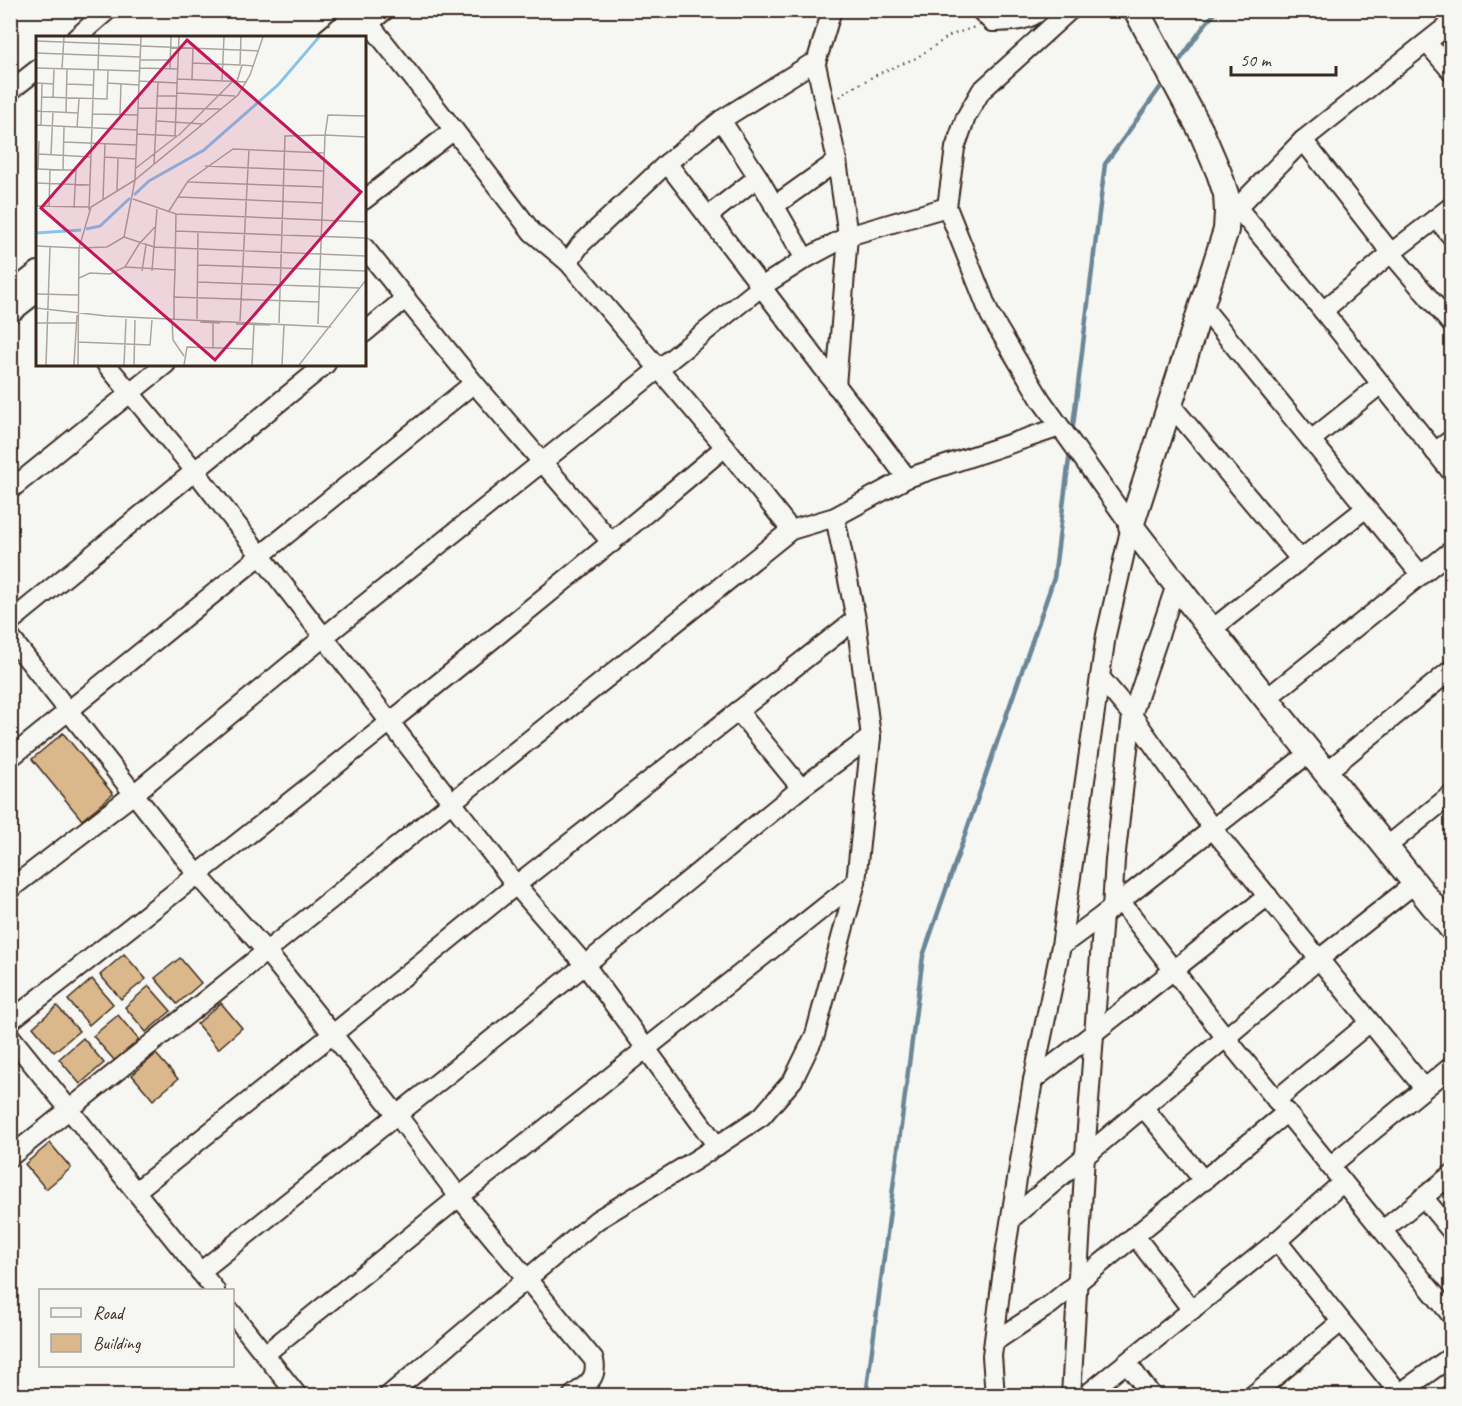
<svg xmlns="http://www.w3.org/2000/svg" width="1462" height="1406" font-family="Caveat,sans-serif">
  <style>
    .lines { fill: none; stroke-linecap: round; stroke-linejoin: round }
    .stream { stroke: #6a8697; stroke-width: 4.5 }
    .building { fill: #dab88c; stroke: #3b2a1e; stroke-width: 1.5 }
    .minor-casing { stroke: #3b2a1e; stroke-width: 22 }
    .major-casing { stroke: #3b2a1e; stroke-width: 28 }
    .path { stroke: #3b2a1e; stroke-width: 2; stroke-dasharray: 1.5 4.5; stroke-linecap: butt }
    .minor { stroke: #f6f6f2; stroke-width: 18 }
    .major { stroke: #f6f6f2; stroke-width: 24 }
    .inset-river { fill: none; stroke: #89c4e8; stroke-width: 3 }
    .inset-road { fill: none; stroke: #aba49d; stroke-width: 1.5 }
    .view { fill: #c2185b; fill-opacity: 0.15; stroke: #c2185b; stroke-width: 3 }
    .inset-edge { fill: none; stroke: #3b2a1e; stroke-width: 3 }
  </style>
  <rect width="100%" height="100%" fill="#f6f6f2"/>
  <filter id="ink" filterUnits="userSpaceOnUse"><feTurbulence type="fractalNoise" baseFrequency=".0167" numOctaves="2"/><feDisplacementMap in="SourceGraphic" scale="12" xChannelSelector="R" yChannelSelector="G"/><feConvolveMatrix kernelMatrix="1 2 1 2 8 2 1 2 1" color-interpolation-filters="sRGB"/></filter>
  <g filter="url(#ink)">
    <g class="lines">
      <!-- stream -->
      <g class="stream">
        <polyline points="1178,63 1206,23 1218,10"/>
        <polyline points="1072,434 1105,164 1162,85"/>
        <polyline points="866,1396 923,956 1054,578 1070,451"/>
      </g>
    </g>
    <!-- building -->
    <g class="building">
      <polygon points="63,733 113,794 82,820 32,759"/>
      <polygon points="124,954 146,979 121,999 100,975"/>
      <polygon points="180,958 201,983 177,1004 155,978"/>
      <polygon points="92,979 113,1004 89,1025 68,1000"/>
      <polygon points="149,986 171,1011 146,1032 125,1007"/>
      <polygon points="221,1003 242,1028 218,1049 197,1024"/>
      <polygon points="57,1006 79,1031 54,1052 33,1027"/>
      <polygon points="118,1015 139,1040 115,1061 93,1036"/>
      <polygon points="83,1038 104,1063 80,1084 59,1059"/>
      <polygon points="156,1054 178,1079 153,1100 132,1075"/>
      <polygon points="50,1143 71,1168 46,1189 25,1164"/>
    </g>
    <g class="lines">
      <!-- minor casing -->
      <g class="minor-casing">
        <g id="minor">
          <polyline points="832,10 815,66 817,69 837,161 848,236 836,386"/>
          <path d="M980,10L992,22C1009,21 1027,23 1041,10"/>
          <polyline points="76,38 108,10"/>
          <polyline points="327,38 360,10"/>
          <polyline points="352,38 385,10"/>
          <polyline points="1427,43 1452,72"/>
          <polyline points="10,91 38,69"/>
          <polyline points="721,120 758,177 805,259"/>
          <polyline points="454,130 532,232 568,262"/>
          <polyline points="1303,140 1391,253 1452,325"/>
          <polyline points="667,163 907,478"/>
          <polyline points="1226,194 1323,311 1452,473"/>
          <polyline points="364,200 454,130 369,23"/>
          <polyline points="774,206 837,161"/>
          <polyline points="1237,208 1303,140 1452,22"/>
          <polyline points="708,216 758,177"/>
          <polyline points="1436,218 1452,237"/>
          <polyline points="364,247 474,383 612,543"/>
          <polyline points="10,293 38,271"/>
          <polyline points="1201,305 1420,574"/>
          <polyline points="1323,311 1391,253 1452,206"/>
          <polyline points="10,314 38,292"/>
          <polyline points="364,333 406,298"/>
          <polyline points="106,364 196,472 516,885 585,965 717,1146"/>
          <polyline points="1170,404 1300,559"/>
          <polyline points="1311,440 1381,384"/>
          <polyline points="1435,452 1452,439"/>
          <polyline points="10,490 166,364"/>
          <polyline points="791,530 725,447 568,262 581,244 667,163 721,120 809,65 815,66"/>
          <polyline points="10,622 326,364"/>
          <polyline points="1211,630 1366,508"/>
          <path d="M10,637L198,875L266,951L398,1116L459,1197L594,1360C598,1379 587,1384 572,1396"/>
          <polyline points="1100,677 1132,715 1212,828 1424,1088"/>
          <polyline points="1266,699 1452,550"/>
          <polyline points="738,711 801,788"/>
          <polyline points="10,758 474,383"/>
          <polyline points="1325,773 1452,669"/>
          <polyline points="1385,848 1452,794"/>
          <polyline points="10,889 135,793 325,636 761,287 805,259 848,236 947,207"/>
          <polyline points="1121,902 1226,1038 1452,1316"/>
          <polyline points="1112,908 1115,860 1132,715 1176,585"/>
          <polyline points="1061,946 1103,915 1309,753"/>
          <path d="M10,1021C252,833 492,644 725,447"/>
          <polyline points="10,1036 215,1290"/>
          <path d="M1033,1080C1112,1020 1189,957 1268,896"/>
          <polyline points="1276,1100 1370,1022"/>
          <polyline points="1143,1107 1204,1181"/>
          <polyline points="10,1157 791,530 835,517 907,478 1060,427"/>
          <polyline points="1330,1166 1452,1066"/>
          <polyline points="136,1191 333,1034 516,885 856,619"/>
          <polyline points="1423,1197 1452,1232"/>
          <polyline points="1013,1217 1319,959 1414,884"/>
          <polyline points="1383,1230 1452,1174"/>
          <polyline points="1135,1236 1192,1310"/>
          <polyline points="1277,1241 1399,1393"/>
          <polyline points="200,1272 585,965 801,788 871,737"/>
          <polyline points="232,1313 298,1396"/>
          <polyline points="994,1342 1051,1304 1287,1112"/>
          <polyline points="265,1354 459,1197 856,882"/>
          <polyline points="1127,1363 1152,1396"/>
          <polyline points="388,1396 597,1220 697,1159 762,1116 793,1080 815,1035 856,882 871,737 856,619 835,517"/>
          <polyline points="995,1396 992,1356 1005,1254 1033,1080 1061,946 1106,635 1131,526 1041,400 990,315 947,207 955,148 966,117 981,91 1070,10"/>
          <polyline points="1071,1396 1085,1155 1103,915"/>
          <polyline points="1085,1396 1277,1241 1343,1182"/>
          <polyline points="1252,1396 1341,1322"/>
          <polyline points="1396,1396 1452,1356"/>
        </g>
      </g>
      <!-- major casing -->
      <g class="major-casing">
        <polyline id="major" points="1136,10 1201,131 1219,173 1226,194 1227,212 1226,230 1131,526 1211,630 1452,929"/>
      </g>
      <!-- path -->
      <polyline class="path" points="840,97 843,93 878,74 916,58 951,35 975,27"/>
      <!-- minor -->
      <use href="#minor" class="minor"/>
      <!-- major -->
      <use href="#major" class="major"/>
    </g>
  </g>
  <!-- overview -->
  <g transform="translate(36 36)">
    <rect width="330" height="330" fill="#f6f6f2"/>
    <path class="inset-river" d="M98,159L113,145L168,114L242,49L283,1M50,193L64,190L94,162M0,197L45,194"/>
    <path class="inset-road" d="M0,5L104,9M105,10L223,15M0,17L104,21M105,24H134M156,27L204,29L205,1M0,32L103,35M26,32L28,1M103,32L142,33M134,33L135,1M62,34L63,1M142,43L211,46M156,43L157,12M186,44L188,1M103,45L141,47M201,45L206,29L218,30M0,47L18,48M71,47L103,49M31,48L57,49M141,57L199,60M122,60H141M6,61L71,63L72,34M17,61L18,32M102,72L184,73M0,75L42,77M30,76L31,33M56,78L102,79M84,78L85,48M121,85L167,88M0,89L101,94M5,90L6,47M41,92L43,63M101,98L141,100M139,100L143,1M142,100L197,45M28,106L100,109M3,118L55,121M15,119L17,76M69,121L100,123M118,129L122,46M169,130L288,135M100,132L141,100M0,133L27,134L28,91M2,133L3,105M27,134H40L38,172M152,146L287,151M0,147L53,149M81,154L82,122M142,161L287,167M67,163L69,108M97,163L140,178L330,186M0,170L53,171M1,170V147M13,171L14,133M53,174L58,34M133,175L152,145L197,113L289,117M139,195L330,202M88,201L118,211L330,220M0,210L43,212L55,171L99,144L105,1M162,229L330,235M89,231L139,234L140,178M106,235L110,209M116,235L121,173M43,242L54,237L74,238L89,231L103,208L119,191M162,246L323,252M0,258L42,259M138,261L139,234M0,272L71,280L295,291M138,283V261L283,266M161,283L162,196M136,285L137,304L148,320M204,285L213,113M164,286L184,287M0,287H40M243,287L249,100L289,99L292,79L330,80M200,288L234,289M282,288L289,99L330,101M42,306L114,309L116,284M177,312V287M10,329L14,211M38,329L41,279M42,329L43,212L71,211L88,201L99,144L202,59L214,39L227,1M88,329L90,283M98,329L99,284M148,329L151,311L216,313M216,329L218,288M246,329L248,289M263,329L330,244"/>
    <path class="view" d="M151,4L325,156L179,324L5,172Z"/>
    <rect width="330" height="330" class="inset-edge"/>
  </g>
  <!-- margin -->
  <rect width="1462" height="1406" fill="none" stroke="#f6f6f2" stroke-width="36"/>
  <rect x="18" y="18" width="1426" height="1370" fill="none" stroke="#3b2a1e" stroke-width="2" filter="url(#ink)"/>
  <!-- legend -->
  <rect x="39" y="1289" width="195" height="78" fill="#f6f6f2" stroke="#aba49d" stroke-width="1.5"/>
  <rect x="51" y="1308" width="30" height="9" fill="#f6f6f2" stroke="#aba49d" stroke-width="1.5"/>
  <text x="93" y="1319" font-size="18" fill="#3b2a1e">Road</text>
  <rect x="51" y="1334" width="30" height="18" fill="#dab88c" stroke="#aba49d" stroke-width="1.5"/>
  <text x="93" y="1349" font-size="18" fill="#3b2a1e">Building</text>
  <!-- scale -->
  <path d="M1231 66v9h105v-9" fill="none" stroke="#3b2a1e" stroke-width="3"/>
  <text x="1240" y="66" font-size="18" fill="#3b2a1e" stroke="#f6f6f2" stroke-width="4.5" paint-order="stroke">50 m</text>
</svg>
